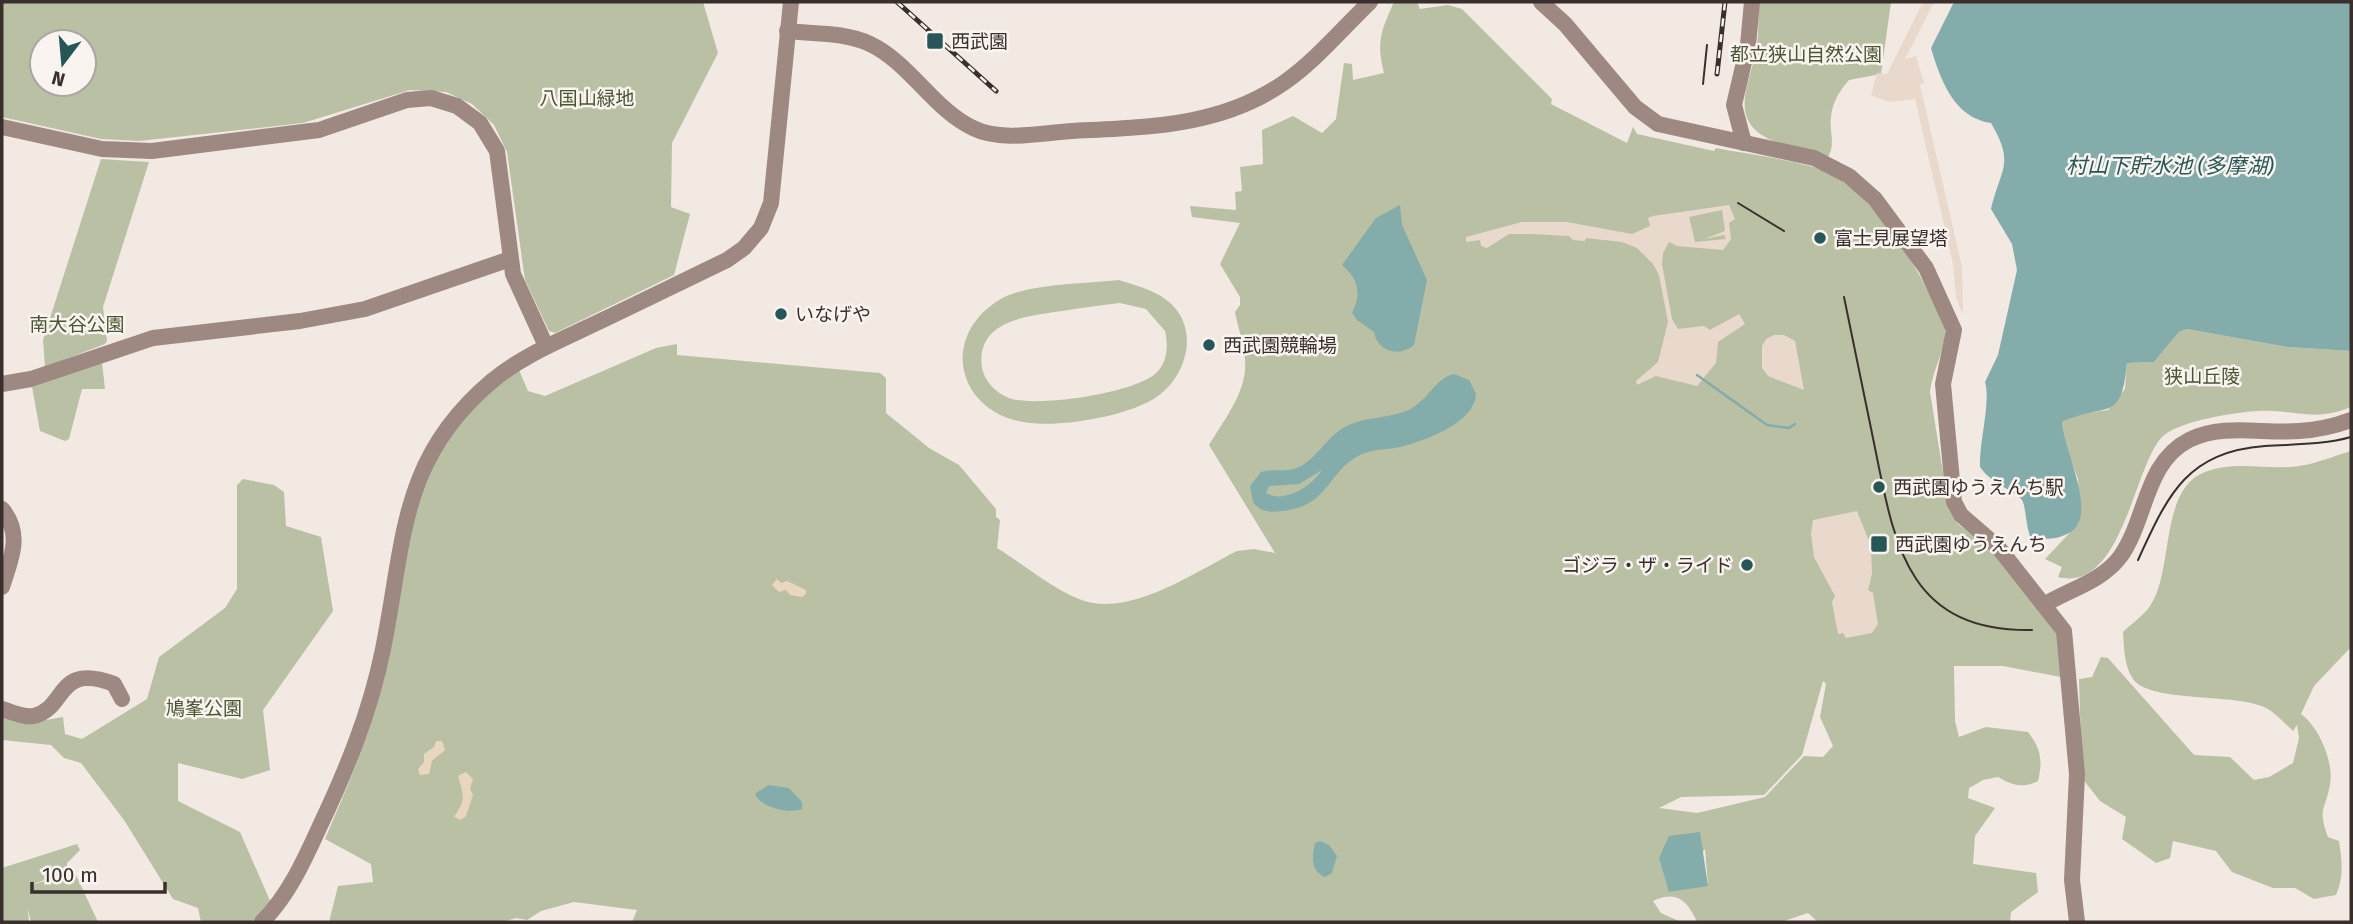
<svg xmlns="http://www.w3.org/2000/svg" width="2353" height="924" font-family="'Fira Sans','Noto Sans JP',sans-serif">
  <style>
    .green { fill: #b9c0a4; fill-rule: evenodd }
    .sand { fill: #e9d6be }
    .plaza { fill: #e8d9cc; fill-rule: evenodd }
    .water { fill: #84acaa; fill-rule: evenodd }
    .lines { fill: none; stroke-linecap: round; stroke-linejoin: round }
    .stream { stroke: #84acaa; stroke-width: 2.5 }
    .secondary { stroke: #9d8981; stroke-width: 16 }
    .tram { stroke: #392f2c; stroke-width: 2 }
    .rail-casing { stroke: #392f2c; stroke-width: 5 }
    .rail { stroke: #f9f4ef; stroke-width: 2.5; stroke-dasharray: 8; stroke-linecap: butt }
    .poi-dot { fill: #265656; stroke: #f9f4ef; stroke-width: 2.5 }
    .labels { text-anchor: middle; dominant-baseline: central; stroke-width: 5; stroke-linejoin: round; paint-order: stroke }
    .poi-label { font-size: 19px; fill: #392f2c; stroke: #f9f4ef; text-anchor: start }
    .park-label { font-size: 19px; fill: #4b5533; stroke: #f9f4ef }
    .water-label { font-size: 21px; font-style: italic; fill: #265656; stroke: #f9f4ef }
  </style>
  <rect width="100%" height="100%" fill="#f2e9e3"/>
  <!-- green -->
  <g class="green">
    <path d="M2,2H703L718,53L672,143L671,207L690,214L674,275L555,333L549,331L525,280L507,152L494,125L472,104L446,92L410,90L303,123L139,141L101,139L2,117ZM42,42H84V84H42Z"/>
    <path d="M1394,2H1417L1420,9L1448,5L1462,9L1552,99L1551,104L1627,143L1633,127L1637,134L1714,151L1716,148C1747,154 1780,158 1810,166C1873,183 1920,271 1945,326C1947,347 1932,371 1930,392L1949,510L1958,524L1988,546L2057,635L2061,677L2003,666H1954L1955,721L1959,737L1986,727L2028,732C2041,749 2043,761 2038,781C2022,789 2012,785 1998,777L1983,780L1969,788L1968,798L1995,808L1975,836L1973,864L2036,873L2038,892L2011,912L2010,922H1818L1808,913L1781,922H1697C1687,900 1677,890 1653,901L1661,913L1681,922H632L637,910L574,902L541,911L527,920L516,918L502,922H329L338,886L373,882L371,864L325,839C345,792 366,745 379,695C402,612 398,514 446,439C464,411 492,389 519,370L528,391L545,396L656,348L677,344V355L880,373L886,378V413L929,448L959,465L996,509V517L1000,520L997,548C1023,564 1051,588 1079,599C1128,619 1193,573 1237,551L1254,549L1275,553L1209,445C1224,420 1248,391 1245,360C1244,344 1238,328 1235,312L1240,305V297L1220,264L1240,223L1192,217L1190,206L1236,210L1235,192L1242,191L1240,167L1263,164L1262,130L1293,116L1322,133L1336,119L1344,63L1352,64L1353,80L1384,73C1376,42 1381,31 1394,2ZM1823,681L1826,684L1820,717L1833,746L1823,757L1804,756L1765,797L1697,813L1659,808L1681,797L1764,795L1802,755ZM1705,849L1708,885L1669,892Z"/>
    <path d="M1759,2H1891L1881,74L1849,80C1840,90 1832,103 1831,117C1829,132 1836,143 1828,157C1809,150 1788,148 1771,140C1727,120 1750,84 1756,50C1759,35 1758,18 1759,2Z"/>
    <polygon points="101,159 149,162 103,307 107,341 105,344 45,367 43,340"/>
    <path d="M1119,280C1138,286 1162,292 1175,308C1198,335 1185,377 1158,396C1130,416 1063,427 1030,423C959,416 937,339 999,300C1027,283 1086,284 1119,280ZM1120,303L1146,309L1165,331C1168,344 1168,360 1158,371C1140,393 1035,408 1009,398C996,393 985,382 982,368C975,320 1028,316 1062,311C1081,308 1100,305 1120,303Z"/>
    <path d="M2187,329L2287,347L2351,351V407C2319,420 2305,413 2273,411C2249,409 2177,420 2161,438C2133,471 2121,593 2058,577L2062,567L2045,559L2079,523L2078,479L2062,436V422L2079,414L2108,410L2125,389L2127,363L2154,362L2179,332Z"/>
    <polygon points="102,362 105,389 82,389 69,439 65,441 40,431 32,387"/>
    <path d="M2351,451V647L2314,686L2301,714C2319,727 2334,762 2330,784C2326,810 2317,808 2328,837L2339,841C2342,860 2344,877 2336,895L2314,899L2295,888H2273L2232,872L2216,851L2173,841L2170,858L2156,863L2122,839L2126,817L2100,801L2082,778L2079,679L2092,677L2101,657L2108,658L2194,755L2230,757L2254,780L2269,777L2293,763L2299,738L2297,725L2293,731C2285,724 2274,711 2264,707C2233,693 2150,703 2133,679C2124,666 2124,647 2123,632C2131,624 2143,616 2150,606C2174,572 2159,489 2205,472C2237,459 2272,472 2305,465C2321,462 2336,455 2351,451Z"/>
    <polygon points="243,479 274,485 284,492 286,526 321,537 333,611 263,710 270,770 242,779 178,763 178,801 240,832 271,903 252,922 201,922 198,908 173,899 124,820 81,763 64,758 51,745 2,740 2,717 23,724 63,717 65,734 82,739 147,699 159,657 225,608 237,589 237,485"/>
    <polygon points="77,844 80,850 67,863 67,872 30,885 75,873 98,922 31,922 28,909 29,922 2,922 2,868"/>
  </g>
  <!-- sand -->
  <g class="sand">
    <polygon points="777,579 781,583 787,581 806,590 806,594 802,597 790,595 786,590 779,592 772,585"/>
    <polygon points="436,741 442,741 445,750 432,761 429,774 420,775 418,769 424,762 424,754 434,747"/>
    <path d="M466,772L473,779L470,789L473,795L466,816L461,820L454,817C466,799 464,797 458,776Z"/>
  </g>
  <!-- plaza -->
  <g class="plaza">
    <polygon points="1923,2 1934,2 1905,59 1916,56 1924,83 1920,85 1962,267 1963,315 1956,298 1953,264 1915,99 1889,102 1871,95 1877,73 1887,74"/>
    <path d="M1729,205L1735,219L1729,223L1731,239L1723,250L1677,246L1669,242L1663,253L1662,264L1672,319L1678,329L1704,326L1710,330L1739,314L1745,324L1718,342L1716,363L1697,386L1656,376L1637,385L1636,381L1658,362L1668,322L1659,275L1653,264L1637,248L1622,242L1586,238L1585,241L1573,240L1569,236L1531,234H1509L1487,248L1481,246L1480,240L1466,242V237L1522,222H1567L1632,234L1650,226L1648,218L1653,216ZM1722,210L1725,231L1704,239L1724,235L1726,239L1695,242L1689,217Z"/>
    <polygon points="1774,335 1784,335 1795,341 1804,390 1768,376 1762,368 1762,346 1766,339"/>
    <polygon points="1857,511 1871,546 1872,574 1868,590 1873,593 1878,624 1872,633 1846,638 1843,633 1838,634 1832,602 1835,596 1814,557 1811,534 1813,520"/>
  </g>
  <!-- water -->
  <g class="water">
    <path d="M1954,2H2351V351L2287,347L2187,329L2179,332L2154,362L2127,363C2121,425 2107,401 2062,422C2062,447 2102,520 2067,534C2054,540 2044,540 2030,536C2026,524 2026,511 2023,502C2020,493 1991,484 1980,467C1979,442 1991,402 1985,382L1998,355L2017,270L2012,244L1991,209C2001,167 2015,164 1991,123C1954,118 1940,79 1931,48Z"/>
    <path d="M1400,205L1402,225L1427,280L1414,345C1399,358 1377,351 1374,332L1357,320L1352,313C1362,294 1358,278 1342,265L1376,218Z"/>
    <path d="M1454,374L1469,380L1476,394C1475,423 1424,441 1400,447C1386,450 1371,449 1358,456C1327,473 1328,507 1282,511C1270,513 1261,512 1253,502L1250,486L1261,472C1274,468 1286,473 1299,467C1318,458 1327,435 1349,425C1369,416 1392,419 1412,408C1428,399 1436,378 1454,374ZM1322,470C1312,486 1284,504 1266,493L1269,486L1299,484Z"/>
    <path d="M768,785L789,788L802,802V809C789,814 761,808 755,794Z"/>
    <polygon points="1700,832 1708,886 1669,892 1659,858 1669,836"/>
    <path d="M1320,841L1329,845L1337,856L1332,873L1325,877C1310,871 1312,856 1315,843Z"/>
  </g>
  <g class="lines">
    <!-- stream -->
    <polyline class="stream" points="1697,375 1767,425 1789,428 1795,424"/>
    <!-- secondary -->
    <g class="secondary">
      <polyline points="1541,2 1565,24 1635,107 1658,124 1814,158 1849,176 1875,199 1926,268 1954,330 1943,384 1954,502 1961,515 1998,547 2064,631 2077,774 2072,880 2077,922"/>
      <path d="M787,31C814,34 845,32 870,44C910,63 933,109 973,128C1001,142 1041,133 1072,131C1147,127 1221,127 1285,82C1316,60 1343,28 1370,2"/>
      <polyline points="2,127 102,149 152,151 319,130 407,100 431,98 457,106 480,123 497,151 513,274 546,346"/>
      <polyline points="1744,143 1734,105 1748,45 1752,2"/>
      <polyline points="2,384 31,379 153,338 300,321 365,309 510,259"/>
      <path d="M2,509C23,534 11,559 2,587"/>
      <path d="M2044,605C2070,589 2101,582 2120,557C2147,520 2144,463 2189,440C2223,423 2263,434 2299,431C2317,430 2335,426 2351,420"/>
      <path d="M2,709C12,712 24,718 34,716C67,708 56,662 114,684L122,699"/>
      <path d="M262,922C288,896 304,861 319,828C347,769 370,713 383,649C405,541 399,459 492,381C521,357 554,343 588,327C635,305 681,282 727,260L744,248L761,228L771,203L791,2"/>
    </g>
    <!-- tram -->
    <g class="tram">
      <polyline points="1703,84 1707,45"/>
      <polyline points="1738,203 1784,231"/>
      <path d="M1844,297C1854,345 1864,394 1874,443C1894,542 1906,632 2032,630"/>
      <path d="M2138,560C2168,495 2186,452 2265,446C2295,444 2323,445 2351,437"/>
    </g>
    <!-- rail casing -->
    <g class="rail-casing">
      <g id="rail">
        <polyline points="897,2 996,91"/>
        <polyline points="1717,74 1725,2"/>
      </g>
    </g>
    <!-- rail -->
    <use href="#rail" class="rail"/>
  </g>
  <!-- markers -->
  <g class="poi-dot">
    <rect x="926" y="32" width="18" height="18" rx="3.5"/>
    <circle cx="1820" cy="238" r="7"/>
    <circle cx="781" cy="314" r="7"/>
    <circle cx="1209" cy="345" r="7"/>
    <circle cx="1879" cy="487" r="7"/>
    <rect x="1870" y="535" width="18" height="18" rx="3.5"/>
    <circle cx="1747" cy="565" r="7"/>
  </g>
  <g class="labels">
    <!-- poi labels -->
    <g class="poi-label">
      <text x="951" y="41">西武園</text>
      <text x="1834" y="238">富士見展望塔</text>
      <text x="795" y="314">いなげや</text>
      <text x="1223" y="345">西武園競輪場</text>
      <text x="1893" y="487">西武園ゆうえんち駅</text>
      <text x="1895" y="544">西武園ゆうえんち</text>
      <text x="1733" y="565" text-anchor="end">ゴジラ・ザ・ライド</text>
    </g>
    <!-- park labels -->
    <g class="park-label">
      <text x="1806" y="54">都立狭山自然公園</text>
      <text x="587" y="98">八国山緑地</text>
      <text x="77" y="324">南大谷公園</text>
      <text x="2202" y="376">狭山丘陵</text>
      <text x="204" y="708">鳩峯公園</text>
    </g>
    <!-- water labels -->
    <g class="water-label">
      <text x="2170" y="166">村山下貯水池 (多摩湖)</text>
    </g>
  </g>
  <!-- border -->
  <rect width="2353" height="924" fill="none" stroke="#392f2c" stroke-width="7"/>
  <!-- north arrow -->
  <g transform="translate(63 63) rotate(196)"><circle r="33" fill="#f9f4ef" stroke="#aca5a1" stroke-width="2"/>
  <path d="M0-5L12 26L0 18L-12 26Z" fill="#265656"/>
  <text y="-10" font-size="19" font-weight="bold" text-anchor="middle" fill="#392f2c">N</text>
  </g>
  <!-- scale -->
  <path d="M32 882v10h133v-10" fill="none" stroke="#392f2c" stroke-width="3.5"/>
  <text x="42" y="882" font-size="21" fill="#392f2c" stroke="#f9f4ef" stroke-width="5" paint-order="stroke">100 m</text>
</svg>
